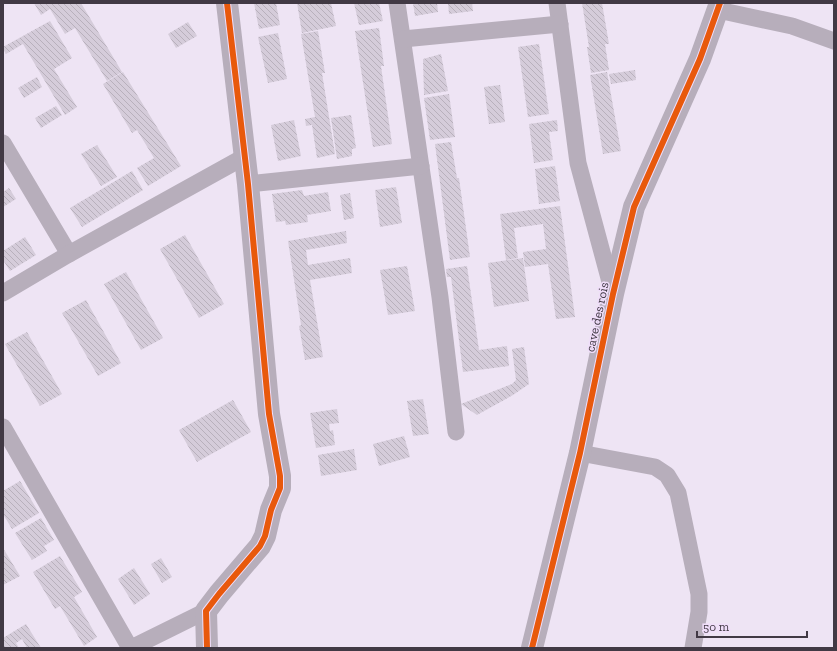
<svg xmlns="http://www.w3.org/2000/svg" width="837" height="651" font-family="'Zilla Slab',serif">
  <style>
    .building { fill: url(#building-back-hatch) }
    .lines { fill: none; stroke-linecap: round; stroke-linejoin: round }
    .minor { stroke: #b7aebb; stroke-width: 17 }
    .tertiary { stroke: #b7aebb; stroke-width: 22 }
    .cycleway-casing { stroke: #f0defa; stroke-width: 8 }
    .cycleway { stroke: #e8590c; stroke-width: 6 }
    .labels { text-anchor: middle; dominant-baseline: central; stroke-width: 3; stroke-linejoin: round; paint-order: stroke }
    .street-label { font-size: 13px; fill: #413944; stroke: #f0defa }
  </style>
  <defs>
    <pattern id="building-back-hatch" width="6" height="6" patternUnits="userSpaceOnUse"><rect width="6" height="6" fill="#d5ccda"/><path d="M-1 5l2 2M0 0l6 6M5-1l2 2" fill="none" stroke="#b8b0bc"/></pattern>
  </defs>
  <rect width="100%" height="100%" fill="#eee4f4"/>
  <!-- building -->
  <g class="building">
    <polygon points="34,3 81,3 122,72 107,81 75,28 65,34 50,9 41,15"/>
    <polygon points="254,3 276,3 280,25 259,29"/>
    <polygon points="297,3 331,3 336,26 302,33"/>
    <polygon points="354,3 379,3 383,21 359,25"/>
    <polygon points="413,3 437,3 438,12 415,16"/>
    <polygon points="448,3 472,3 473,11 449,14"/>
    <polygon points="582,3 602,3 609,44 605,44 609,70 591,73 587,47 589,47"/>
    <polygon points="50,21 72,58 54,69 77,107 65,115 23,44 6,54 3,49 3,47"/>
    <polygon points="188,22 197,36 176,48 168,34"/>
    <polygon points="379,28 384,66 381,66 392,144 373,147 355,31"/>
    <polygon points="318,31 325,73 322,73 335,154 317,158 312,125 306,126 305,119 315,117 301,34"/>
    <polygon points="278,33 287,79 268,83 258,37"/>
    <polygon points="539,44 549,114 528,117 518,47"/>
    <polygon points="441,54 448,91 424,95 423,59"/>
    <polygon points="635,70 636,80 611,84 609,74"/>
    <polygon points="123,72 181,166 148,186 137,168 154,158 137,130 132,133 103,84"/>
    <polygon points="607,72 621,151 603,154 590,75"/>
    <polygon points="37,77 42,87 24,98 18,88"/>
    <polygon points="500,85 505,122 489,124 484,87"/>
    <polygon points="449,94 455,137 430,140 424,98"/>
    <polygon points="56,106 62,115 41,128 35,118"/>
    <polygon points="351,115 356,148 352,149 352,156 337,159 331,118"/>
    <polygon points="294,120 301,156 278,161 271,125"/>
    <polygon points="557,120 558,131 549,132 553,160 534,163 529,124"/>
    <polygon points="451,142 457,178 459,178 470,257 450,260 435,144"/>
    <polygon points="97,145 117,177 101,186 81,154"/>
    <polygon points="555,166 560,201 539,204 535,169"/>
    <polygon points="132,171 143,190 82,227 70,208"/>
    <polygon points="396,187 402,223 380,227 375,190"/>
    <polygon points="9,188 16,199 3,207 3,192"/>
    <polygon points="302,190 304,196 328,192 331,211 307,215 308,222 286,225 285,221 276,222 272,194"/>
    <polygon points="350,193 354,218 344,220 340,195"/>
    <polygon points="560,206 575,317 556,319 548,264 525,267 523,252 546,249 543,224 514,228 518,258 506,260 500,214"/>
    <polygon points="346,231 347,243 306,250 308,265 350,258 352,273 310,280 323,357 305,360 299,326 301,325 288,241"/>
    <polygon points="185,235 224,304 199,318 160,249"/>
    <polygon points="25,237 36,255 10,271 3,260 3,251"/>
    <polygon points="523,258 529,301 494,307 488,263"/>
    <polygon points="407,266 415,311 388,315 380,270"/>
    <polygon points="467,266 479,350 507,346 509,366 463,372 451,277 447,277 446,269"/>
    <polygon points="126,272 163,338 141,350 104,284"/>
    <polygon points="86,300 121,363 98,376 62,313"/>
    <polygon points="27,332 62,394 40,406 5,344"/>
    <polygon points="524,347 529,384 513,395 477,415 461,404 512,384 516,380 512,349"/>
    <polygon points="423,399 429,434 413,436 407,401"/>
    <polygon points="233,400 251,432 197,462 179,430"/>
    <polygon points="337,409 339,423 329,424 330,431 333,430 335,445 316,448 310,413"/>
    <polygon points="404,436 410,457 379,466 373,444"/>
    <polygon points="354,449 357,470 321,476 318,455"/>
    <polygon points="20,481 39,513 12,529 3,514 3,491"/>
    <polygon points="41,518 54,540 44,546 47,551 32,560 15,533"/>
    <polygon points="3,548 20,576 3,585"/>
    <polygon points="60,556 82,592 74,597 97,637 84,646 60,606 55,609 33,572"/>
    <polygon points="161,558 172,577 162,583 151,564"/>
    <polygon points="134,568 150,594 134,605 118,579"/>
    <polygon points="26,624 41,648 27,648 22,639 16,643 19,648 3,648 3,638"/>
  </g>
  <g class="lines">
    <!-- minor -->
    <g class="minor">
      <polyline points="397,3 440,297 456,432"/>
      <polyline points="557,3 578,163 613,293"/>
      <polyline points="718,10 792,26 834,41"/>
      <polyline points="403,39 560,24"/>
      <polyline points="3,143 69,254"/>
      <polyline points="248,184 421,166"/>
      <polyline points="3,293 69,254 244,157"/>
      <polyline points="3,427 130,648"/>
      <polyline points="580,453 655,467 667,475 678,493 699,594 699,612 693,648"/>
      <polyline points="131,648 206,611"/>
    </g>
    <!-- tertiary -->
    <g class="tertiary">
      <polyline points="207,648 206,611 219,594 260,546 265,536 271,510 280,488 280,476 269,414 248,184 227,3"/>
      <polyline points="532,648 580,453 613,294 634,207 700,59 720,3"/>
    </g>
    <!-- cycleway casing -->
    <g class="cycleway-casing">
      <g id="cycleway">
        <polyline points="207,648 206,611 219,594 260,546 265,536 271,510 280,488 280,476 269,414 248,184 227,3"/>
        <polyline points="532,648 580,453 613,294 634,207 700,59 720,3"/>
      </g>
    </g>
    <!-- cycleway -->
    <use href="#cycleway" class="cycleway"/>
  </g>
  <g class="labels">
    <!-- street labels -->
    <g class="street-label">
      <text transform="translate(597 317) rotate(-78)">cave des rois</text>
    </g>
  </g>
  <!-- border -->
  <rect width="837" height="651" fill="none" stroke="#413944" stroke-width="8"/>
  <!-- scale -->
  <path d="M697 631v6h110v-6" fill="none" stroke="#413944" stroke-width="2"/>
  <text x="703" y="631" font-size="12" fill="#413944" stroke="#f0defa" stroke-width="3" paint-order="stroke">50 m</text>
</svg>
